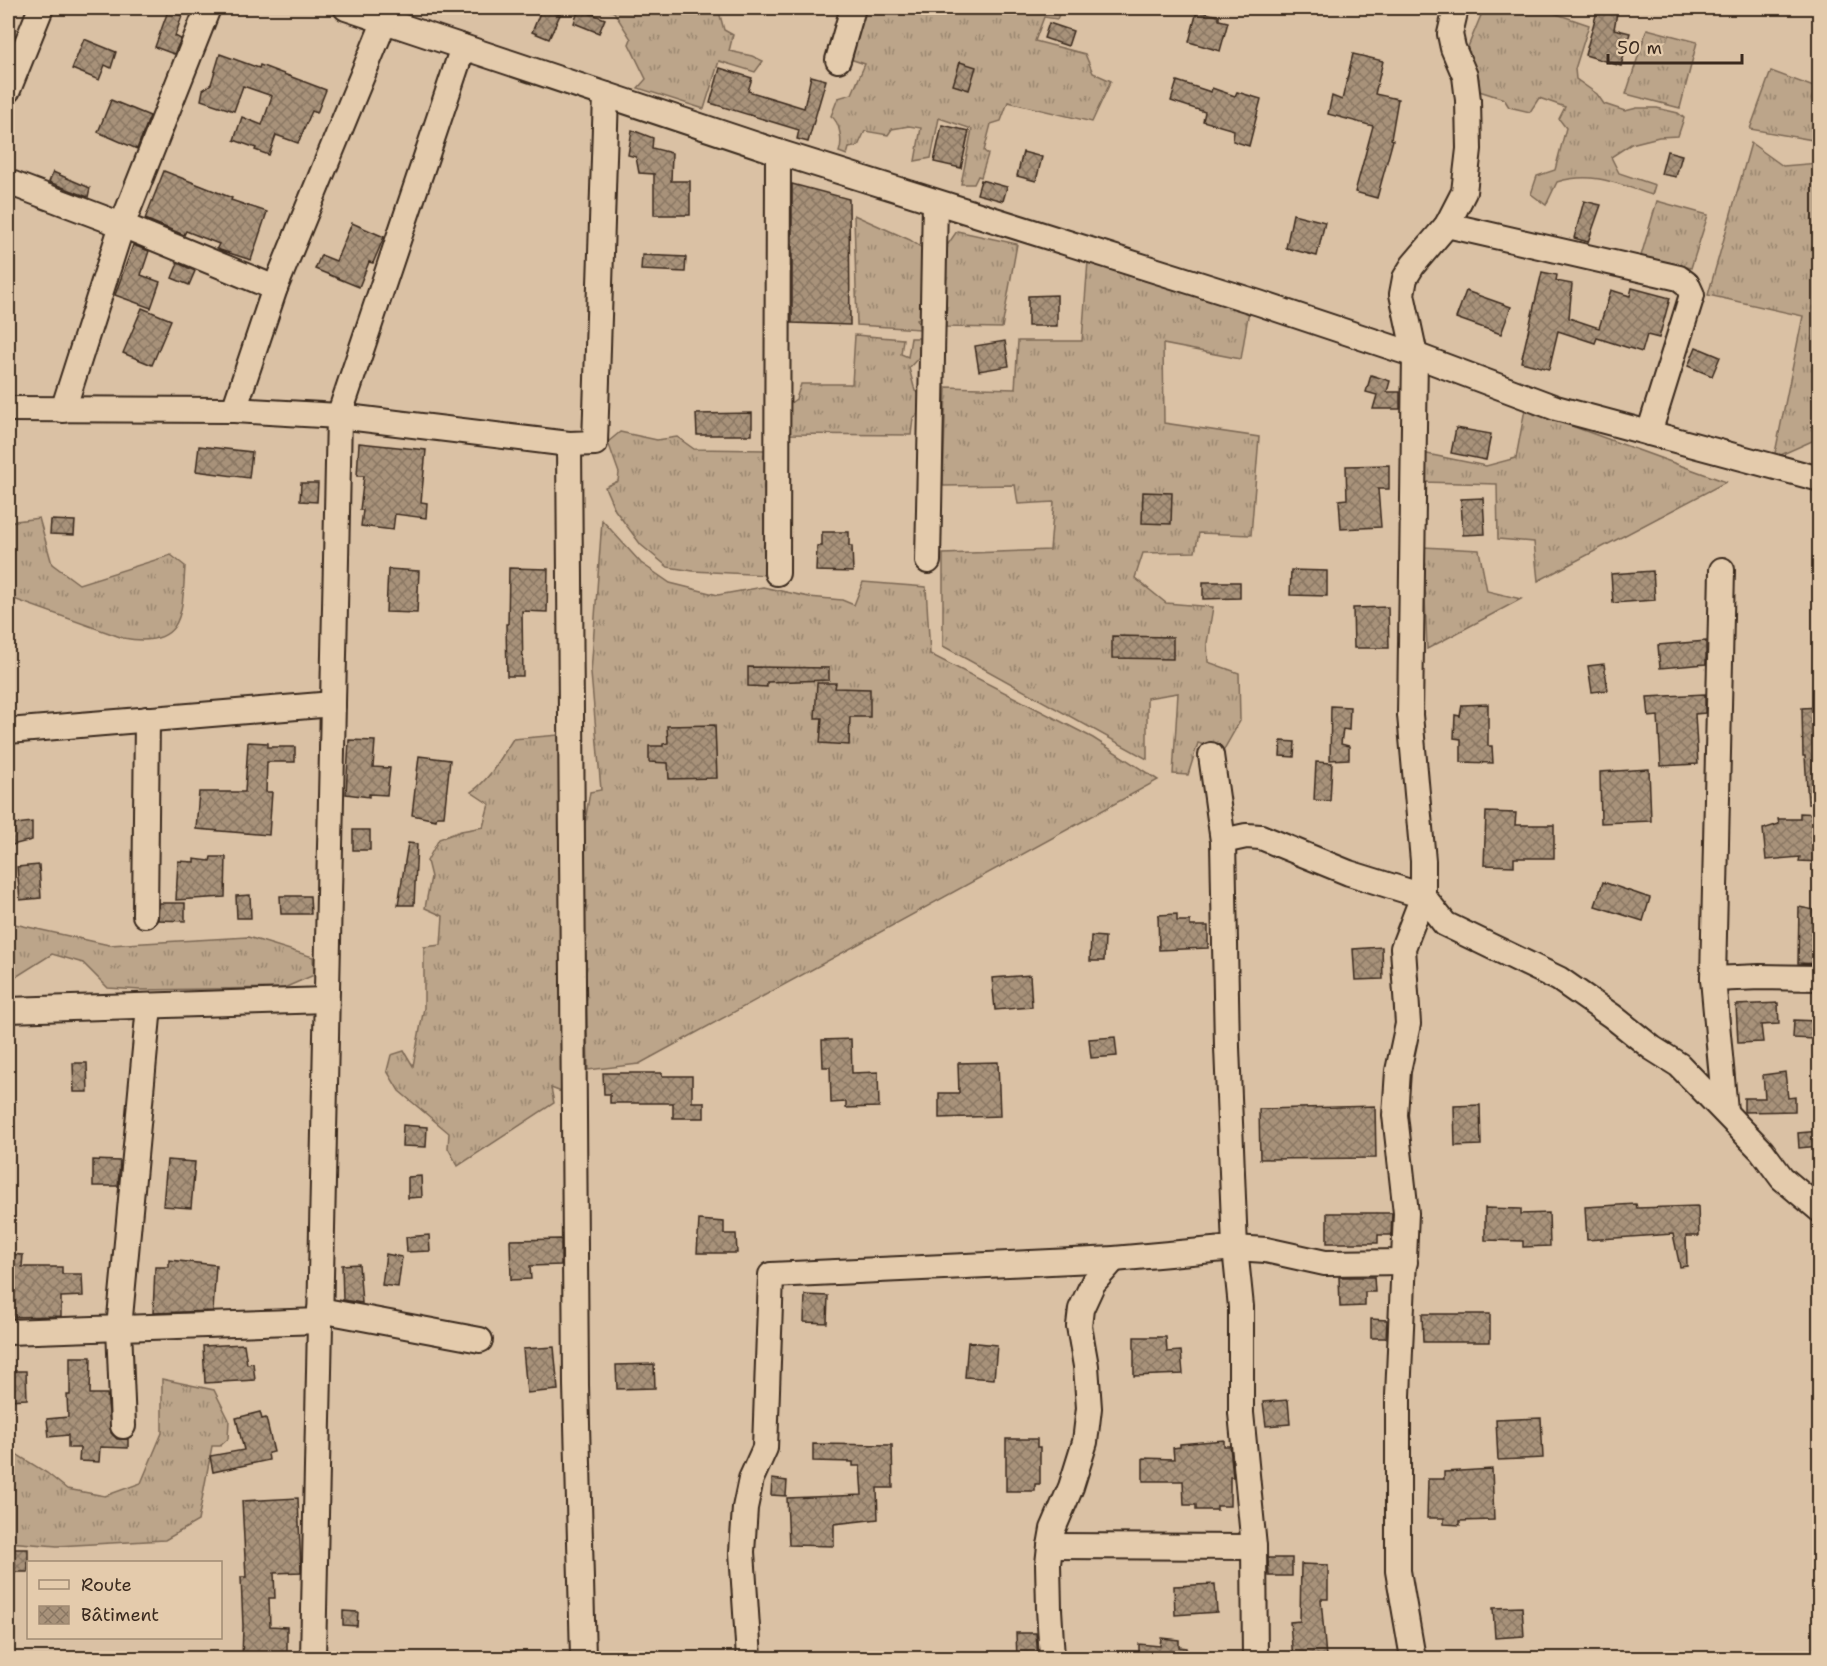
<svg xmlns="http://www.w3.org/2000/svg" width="1827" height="1666" font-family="'Shantell Sans',sans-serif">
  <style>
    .grass { fill: url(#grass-tufts); stroke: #7c6854; stroke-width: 1.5 }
    .building { fill: url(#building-cross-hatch); stroke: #3b2a1e; stroke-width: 1.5 }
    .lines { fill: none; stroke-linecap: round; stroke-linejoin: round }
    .minor-casing { stroke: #3b2a1e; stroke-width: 28 }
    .minor { stroke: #e4cbac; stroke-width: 24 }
  </style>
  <defs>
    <pattern id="grass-tufts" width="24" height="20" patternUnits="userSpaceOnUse" patternTransform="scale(1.5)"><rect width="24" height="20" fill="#bca58a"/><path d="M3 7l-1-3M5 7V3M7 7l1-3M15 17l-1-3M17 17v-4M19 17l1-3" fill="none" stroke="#9a8770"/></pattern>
    <pattern id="building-cross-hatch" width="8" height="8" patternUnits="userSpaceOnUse" patternTransform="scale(1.5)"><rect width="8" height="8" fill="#a8927a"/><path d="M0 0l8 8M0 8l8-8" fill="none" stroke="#8a7763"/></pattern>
  </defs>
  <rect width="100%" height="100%" fill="#dac1a4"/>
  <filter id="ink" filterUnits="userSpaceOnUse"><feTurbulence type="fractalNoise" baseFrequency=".0167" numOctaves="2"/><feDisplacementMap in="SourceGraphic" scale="12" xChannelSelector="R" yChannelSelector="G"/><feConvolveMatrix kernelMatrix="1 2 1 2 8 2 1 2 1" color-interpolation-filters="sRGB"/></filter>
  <g filter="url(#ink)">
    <!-- grass -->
    <g class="grass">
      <polygon points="603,8 718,8 724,30 733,35 729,51 752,56 763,61 755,72 719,61 704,109 638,88 646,79 629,44 631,39 614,12"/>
      <path d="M864,8H1062L1057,19L1044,17L1035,41L1085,54L1093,73L1111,81L1092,122L1008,102L1001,121L991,124L984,151L988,154L981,177L978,176L974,184H961L972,129L939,118L931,158L915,161L921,128L909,126L892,129L888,135L865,131L858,146L849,148L847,155L839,152C843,142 840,122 831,116L838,98L852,94L865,64L847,58L858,37Z"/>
      <path d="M1484,8H1539L1589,25L1575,69L1576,79L1597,94L1604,104L1625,111L1637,108H1657L1678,113L1684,118L1678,136L1659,137L1631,144L1611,157L1619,173L1655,185L1652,195C1617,184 1594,171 1557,182L1546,205L1531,194L1537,176L1555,170L1566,128L1559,119L1565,107L1539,98L1530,112L1509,107L1504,99L1476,90L1479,79L1463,59Z"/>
      <polygon points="1647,29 1697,42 1680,108 1626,94"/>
      <polygon points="1771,71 1819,89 1819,141 1750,129"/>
      <polygon points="1751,143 1783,166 1819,163 1819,438 1774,458 1803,316 1708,295"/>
      <polygon points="1657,201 1708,215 1691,268 1641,256"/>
      <polygon points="854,215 910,240 922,248 929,318 917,319 920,329 857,325"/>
      <polygon points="957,231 1017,244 1002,328 946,327 946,247"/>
      <polygon points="1088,261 1249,310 1241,359 1163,344 1164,423 1259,437 1251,535 1199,533 1195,552 1143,553 1135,578 1166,603 1213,607 1207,643 1208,662 1239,673 1240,721 1223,751 1198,743 1188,775 1173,774 1178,693 1147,698 1147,759 943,646 943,554 1050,550 1054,502 1018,504 1015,485 943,486 946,387 1015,389 1018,341 1082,341"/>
      <polygon points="855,335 903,339 901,354 908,357 911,338 919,338 921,355 909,368 915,391 925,397 926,409 913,418 911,435 783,434 782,409 796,399 801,384 852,384"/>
      <polygon points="1525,409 1726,482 1538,581 1534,542 1498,539 1497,484 1423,482 1422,453 1486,466 1516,458"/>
      <polygon points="620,432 657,440 677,437 694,449 766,450 767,575 693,571 668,567 641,545 615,510 605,487 618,481 619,473 608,442"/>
      <path d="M39,518L52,564L79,584L171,555L185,566C182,613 185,649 123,638L14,599L8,604V522Z"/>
      <polygon points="602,520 641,563 670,583 718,595 763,587 809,597 842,600 854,605 863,582 926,587 930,654 1093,738 1158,780 639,1064 588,1070 583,834 590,792 601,790 591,673"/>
      <polygon points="1423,547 1479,550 1487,591 1521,599 1427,649"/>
      <path d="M570,734L577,1098L551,1088L554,1103L458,1166L448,1148L449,1133L399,1091L387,1071L391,1055L404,1051L413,1066L424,1008V947L441,945L443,916L425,908L431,877L427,861L439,839L461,831L483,827L489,804L471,792C490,780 501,757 513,739Z"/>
      <polygon points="10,923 109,945 248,937 313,957 314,975 284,988 140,990 108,988 83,963 52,954 8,982 8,924"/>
      <polygon points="162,1379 214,1390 229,1420 228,1439 220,1446 212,1446 198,1521 165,1540 57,1546 8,1542 8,1449 47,1473 67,1489 105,1496 141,1483 162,1433"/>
    </g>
    <!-- building -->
    <g class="building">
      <polygon points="542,8 560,15 549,39 532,32"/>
      <polygon points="1598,8 1618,8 1614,29 1630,33 1621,66 1585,55"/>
      <polygon points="579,9 605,19 599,33 574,23"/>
      <polygon points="168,11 182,16 175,36 181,39 174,54 155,47"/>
      <polygon points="1197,11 1219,16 1219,20 1228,22 1220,51 1189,42"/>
      <polygon points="1049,23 1073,31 1068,46 1044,38"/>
      <polygon points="84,39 116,52 111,68 105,65 99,80 72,69"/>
      <polygon points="220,54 259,68 260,65 326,90 317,113 312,111 298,143 276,135 269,155 255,150 256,148 234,140 242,117 262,125 272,96 243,86 234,111 201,100 203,90 211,84"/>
      <polygon points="1353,54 1383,61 1375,94 1398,99 1391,139 1393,140 1377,198 1355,192 1373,126 1328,114 1332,96 1342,100"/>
      <polygon points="960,62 976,67 969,90 953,85"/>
      <polygon points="720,68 752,78 748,91 804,108 811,76 826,80 808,142 797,139 799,130 710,103"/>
      <polygon points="1177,81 1211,92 1212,88 1235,96 1237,92 1261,99 1249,146 1233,141 1234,130 1203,121 1205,112 1171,101"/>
      <polygon points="111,100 150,116 137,149 98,132"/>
      <polygon points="942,125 969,131 961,168 934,162"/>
      <polygon points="632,130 653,138 652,148 672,153 671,181 690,181 690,215 654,215 654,174 639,173 636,157 628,155"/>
      <polygon points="1667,151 1682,155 1676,177 1661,174"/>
      <polygon points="1023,152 1042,157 1036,181 1017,176"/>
      <polygon points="164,171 232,198 231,200 267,212 251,260 220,250 217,248 219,244 186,231 184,235 145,219"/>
      <polygon points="53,172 90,188 88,197 49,182"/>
      <polygon points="981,180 1007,187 1003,201 977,194"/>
      <polygon points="792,184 849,199 850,325 792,323"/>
      <polygon points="1584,201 1601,205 1588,242 1574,238"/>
      <polygon points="1293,214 1325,222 1317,256 1286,248"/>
      <polygon points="352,223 384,237 373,263 369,262 359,287 315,269 321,255 336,261"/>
      <polygon points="133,245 149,251 141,275 160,282 151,308 115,295"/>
      <polygon points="642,255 686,257 685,272 641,270"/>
      <polygon points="178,263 195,271 189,285 172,278"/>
      <polygon points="1542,272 1557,275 1556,281 1572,284 1569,318 1599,328 1611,290 1630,296 1632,288 1670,298 1659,338 1647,335 1642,352 1597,338 1595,343 1558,331 1549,369 1521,362"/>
      <polygon points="1466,291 1511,307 1501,334 1456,318"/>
      <polygon points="1057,295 1057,326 1028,326 1028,296"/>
      <polygon points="142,308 171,320 152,365 123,353"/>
      <polygon points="1005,341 1009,366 979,371 975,346"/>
      <polygon points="1696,347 1720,357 1712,376 1688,366"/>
      <polygon points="1371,375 1390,381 1387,392 1400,392 1400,409 1373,409 1377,395 1366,392"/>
      <polygon points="752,413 752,435 697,435 696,414"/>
      <polygon points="1456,428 1491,434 1486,460 1451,453"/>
      <polygon points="359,443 426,450 421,502 427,503 426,518 395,514 393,530 361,526 363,510 360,510 364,476 357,476"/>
      <polygon points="199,446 252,452 249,478 196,471"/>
      <polygon points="1389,465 1389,489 1378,489 1381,527 1341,529 1339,500 1347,499 1346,466"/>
      <polygon points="301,483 318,483 317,502 300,501"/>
      <polygon points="1143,492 1172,493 1171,524 1142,523"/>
      <polygon points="1483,498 1485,534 1463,535 1461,499"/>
      <polygon points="51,520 75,521 74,535 50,534"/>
      <polygon points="822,532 849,532 849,546 852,546 853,572 816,571 817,546 822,546"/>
      <polygon points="509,568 548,569 547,612 522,611 523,676 507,676 506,624 508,624"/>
      <polygon points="388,569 419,571 417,613 386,612"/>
      <polygon points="1291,570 1327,571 1327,596 1290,595"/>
      <polygon points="1653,571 1655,600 1613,603 1611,574"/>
      <polygon points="1203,582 1240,582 1240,598 1203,599"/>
      <polygon points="1388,607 1389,648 1354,648 1353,608"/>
      <polygon points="1112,636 1173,637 1173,659 1112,658"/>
      <polygon points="1706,641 1706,664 1660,668 1658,645"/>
      <polygon points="1604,664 1608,690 1592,692 1588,666"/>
      <polygon points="748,667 829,668 829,680 767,682 767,687 748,686"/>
      <polygon points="817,683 836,683 835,688 870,689 870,717 850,717 849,745 820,743 822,718 815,718"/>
      <polygon points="1705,694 1705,713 1695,714 1698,764 1661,766 1658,716 1649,717 1647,697"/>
      <polygon points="1488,704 1488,746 1492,746 1493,763 1461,762 1461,739 1454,738 1455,715 1460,716 1462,705"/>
      <polygon points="1331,706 1350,707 1349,730 1343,729 1341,744 1349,746 1349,759 1330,760"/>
      <polygon points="1820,707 1820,804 1808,804 1805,756 1803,756 1802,708"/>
      <polygon points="715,725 717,778 669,779 668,763 649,762 649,746 663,746 663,744 668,743 667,726"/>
      <polygon points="349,740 375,741 373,767 390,768 387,795 369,794 369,797 346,794"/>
      <polygon points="1281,741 1295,742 1294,757 1280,756"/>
      <polygon points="248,742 268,743 268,747 295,747 295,762 267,762 266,792 272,792 269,835 196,829 199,792 245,792"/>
      <polygon points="419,756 450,760 444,816 437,816 436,820 412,815"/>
      <polygon points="1316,762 1332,763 1330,801 1314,800"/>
      <polygon points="1649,769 1651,821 1601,823 1600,772"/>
      <polygon points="1486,812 1516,813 1515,825 1554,825 1554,858 1514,858 1514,866 1484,865"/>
      <polygon points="1800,813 1820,814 1820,862 1799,861 1800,857 1766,860 1763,829 1779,824 1778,819 1800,819"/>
      <polygon points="32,822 32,840 8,846 8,825"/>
      <rect x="353" y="830" width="17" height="20"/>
      <polygon points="408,843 417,844 414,905 398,905"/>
      <polygon points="211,857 226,857 225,897 176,900 178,861 194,862 194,859 210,861"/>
      <polygon points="39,865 41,898 20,900 17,867"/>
      <polygon points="1603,882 1650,898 1643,921 1595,906"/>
      <polygon points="250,895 251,918 237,918 236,896"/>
      <polygon points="280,896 310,896 311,914 281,914"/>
      <polygon points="159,903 185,903 185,921 158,920"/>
      <polygon points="1799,907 1820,911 1820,964 1798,963"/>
      <polygon points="1177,914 1177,921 1190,921 1190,926 1208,926 1208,948 1159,950 1158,915"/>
      <polygon points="1091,936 1105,937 1104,961 1090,961"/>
      <polygon points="1382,947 1383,979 1355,980 1353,949"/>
      <polygon points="1030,975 1032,1007 995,1010 992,978"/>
      <polygon points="1778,1003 1779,1024 1761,1025 1763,1042 1738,1043 1736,1005"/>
      <polygon points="1794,1020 1816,1021 1815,1039 1793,1038"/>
      <polygon points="1115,1037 1117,1056 1091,1058 1089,1039"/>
      <polygon points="851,1039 852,1073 878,1072 879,1107 846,1108 846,1102 831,1103 830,1067 823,1067 822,1040"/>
      <polygon points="998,1062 1000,1116 939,1118 939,1093 959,1093 958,1063"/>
      <polygon points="73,1063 87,1063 88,1092 74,1092"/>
      <polygon points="1785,1072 1788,1098 1795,1097 1795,1111 1744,1112 1744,1098 1765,1098 1763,1075"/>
      <polygon points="603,1073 662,1073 662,1076 692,1076 692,1102 704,1102 704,1118 673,1118 673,1103 610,1103 610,1094 604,1094"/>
      <polygon points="1480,1105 1481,1145 1455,1146 1454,1106"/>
      <polygon points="1375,1106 1376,1158 1260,1159 1259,1109"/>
      <polygon points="403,1125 427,1127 426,1147 402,1146"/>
      <polygon points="1820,1131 1820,1146 1799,1148 1798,1133"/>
      <polygon points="93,1160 120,1161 118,1186 93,1186"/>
      <polygon points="167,1160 195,1162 191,1208 163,1206"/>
      <polygon points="421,1176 422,1197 408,1198 408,1177"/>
      <polygon points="1636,1204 1637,1208 1698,1206 1699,1236 1686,1236 1687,1266 1680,1267 1673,1234 1587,1240 1585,1207"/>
      <polygon points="1485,1208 1521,1209 1521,1214 1549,1213 1550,1246 1523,1247 1523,1241 1485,1240"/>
      <polygon points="1327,1213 1392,1213 1391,1235 1378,1235 1378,1243 1327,1243"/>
      <polygon points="699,1220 724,1222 724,1234 736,1234 737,1253 697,1253"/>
      <polygon points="429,1235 430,1251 407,1252 406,1237"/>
      <polygon points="561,1239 561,1265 530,1266 531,1279 511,1280 510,1240"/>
      <polygon points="8,1254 23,1255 22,1267 62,1267 62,1274 82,1274 83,1296 61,1297 61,1316 8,1317"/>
      <polygon points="386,1254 402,1257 398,1287 382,1285"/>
      <polygon points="169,1260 216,1265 213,1311 153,1313 155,1267 169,1267"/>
      <polygon points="359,1264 362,1303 343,1300 342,1265"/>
      <polygon points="1339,1277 1374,1277 1375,1292 1365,1292 1365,1306 1340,1307"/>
      <polygon points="805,1295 828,1296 827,1323 804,1322"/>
      <polygon points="1422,1314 1490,1314 1490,1342 1423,1342"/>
      <polygon points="1371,1319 1387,1320 1386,1338 1371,1338"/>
      <polygon points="1134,1337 1166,1337 1167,1352 1181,1351 1183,1374 1134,1376"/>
      <polygon points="968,1342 997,1345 994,1379 965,1377"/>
      <polygon points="244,1344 247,1364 253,1363 255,1380 205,1383 203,1346"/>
      <polygon points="554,1347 558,1390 527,1393 523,1349"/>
      <polygon points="70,1357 91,1357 90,1394 107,1394 111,1433 117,1439 128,1439 128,1448 100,1447 99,1462 79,1461 80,1448 68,1448 68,1435 49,1437 47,1419 68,1417 67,1395 70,1395"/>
      <polygon points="654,1364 655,1388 617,1389 616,1365"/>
      <polygon points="8,1371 26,1371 27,1399 8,1400"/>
      <polygon points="1288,1400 1290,1424 1266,1426 1263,1402"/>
      <polygon points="260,1412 262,1419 266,1418 274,1452 268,1453 269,1460 213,1472 210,1456 244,1450 236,1418"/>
      <polygon points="1541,1418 1543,1458 1498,1460 1496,1420"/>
      <polygon points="1006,1439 1037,1439 1037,1447 1040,1447 1040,1484 1035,1484 1035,1491 1006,1491"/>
      <polygon points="1224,1440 1224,1446 1230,1446 1233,1477 1230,1477 1230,1506 1217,1506 1217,1510 1196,1510 1196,1505 1184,1505 1183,1481 1143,1481 1143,1458 1174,1459 1173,1448 1180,1447 1180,1444"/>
      <polygon points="813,1444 892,1445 893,1488 877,1488 878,1519 834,1524 834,1546 789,1545 787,1498 862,1495 860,1466 853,1466 853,1462 813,1461"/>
      <polygon points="1492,1469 1494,1520 1460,1521 1460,1525 1444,1524 1444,1518 1427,1518 1428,1479 1444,1479 1444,1472"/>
      <polygon points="772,1479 787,1481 786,1496 771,1495"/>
      <polygon points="298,1498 301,1572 274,1573 275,1598 269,1598 270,1626 287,1627 287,1659 242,1659 243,1626 241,1577 246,1577 242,1501"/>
      <rect x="12" y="1549" width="16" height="23"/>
      <polygon points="1268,1558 1292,1558 1292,1576 1269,1576"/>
      <polygon points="1301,1564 1328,1565 1328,1599 1321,1599 1326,1657 1293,1659 1290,1622 1300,1621"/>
      <polygon points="1215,1584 1217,1612 1175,1615 1174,1586"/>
      <polygon points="1522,1607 1524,1636 1495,1638 1493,1608"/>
      <polygon points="343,1611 358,1612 357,1626 343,1625"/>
      <polygon points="1016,1633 1036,1633 1038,1659 1017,1659"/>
      <polygon points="1161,1638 1179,1640 1179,1647 1187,1648 1186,1659 1139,1659 1139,1644 1160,1646"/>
    </g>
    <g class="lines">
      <!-- minor casing -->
      <g class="minor-casing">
        <g id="minor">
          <polyline points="346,8 778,152 1259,303 1415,355 1556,408 1820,479"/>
          <polyline points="838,60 853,8"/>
          <polyline points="8,90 41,8"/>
          <polyline points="8,182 122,225 275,288"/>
          <polyline points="1447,225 1679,278 1687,284 1692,295 1649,433"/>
          <polyline points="8,409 234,410 339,416 569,444 595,443 606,95"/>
          <polyline points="63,410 122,225 208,8"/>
          <polyline points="234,410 275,288 390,8"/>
          <polyline points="569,444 576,1385 583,1658"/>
          <polyline points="928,561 935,202"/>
          <polyline points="1722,570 1713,979 1725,1111"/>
          <polyline points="777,573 778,152"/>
          <polyline points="8,731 333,704"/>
          <polyline points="1211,755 1223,841 1227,1047 1235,1248 1241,1307 1241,1413 1254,1547 1255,1658"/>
          <polyline points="1223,841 1246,836 1261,837 1349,873 1423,896 1445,924 1559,979 1612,1016 1652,1048 1679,1065 1762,1151 1782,1178 1820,1210"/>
          <polyline points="145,915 147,719"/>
          <polyline points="1713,979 1760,977 1820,978"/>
          <polyline points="8,1010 326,1000"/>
          <polyline points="320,1310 480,1340"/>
          <polyline points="8,1332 320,1321"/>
          <polyline points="123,1426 119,1328 149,1006"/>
          <polyline points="1050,1546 1254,1547"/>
          <polyline points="313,1658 339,416 463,47"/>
          <polyline points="749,1658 742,1552 745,1508 751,1479 765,1448 771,1275 1114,1259 1235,1248 1266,1250 1325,1263 1405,1262"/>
          <polyline points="1052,1658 1049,1609 1048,1564 1050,1546 1053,1529 1071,1487 1085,1442 1089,1408 1086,1366 1079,1326 1081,1309 1093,1283 1114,1259"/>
          <polyline points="1413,1658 1398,1571 1398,1396 1406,1213 1395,1115 1398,1071 1408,1024 1403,948 1423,896 1423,861 1410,715 1415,355 1402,294 1405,278 1413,265 1447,225 1464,192 1469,149 1468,100 1465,76 1453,48 1450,34 1456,8"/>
        </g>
      </g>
      <!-- minor -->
      <use href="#minor" class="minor"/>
    </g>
  </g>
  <!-- margin -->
  <rect width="1827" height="1666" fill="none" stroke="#e4cbac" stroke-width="30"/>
  <rect x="15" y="15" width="1797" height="1636" fill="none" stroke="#3b2a1e" stroke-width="2" filter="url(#ink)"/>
  <!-- legend -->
  <rect x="27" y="1561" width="195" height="78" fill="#e4cbac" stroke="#a08b73" stroke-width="1.5"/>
  <rect x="39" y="1580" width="30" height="9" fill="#e4cbac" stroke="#a08b73" stroke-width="1.5"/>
  <text x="81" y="1591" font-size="18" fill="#3b2a1e">Route</text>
  <rect x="39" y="1606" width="30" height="18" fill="url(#building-cross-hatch)" stroke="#a08b73" stroke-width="1.5"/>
  <text x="81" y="1621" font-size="18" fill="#3b2a1e">Bâtiment</text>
  <!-- scale -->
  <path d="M1608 54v9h134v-9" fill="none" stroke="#3b2a1e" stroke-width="3"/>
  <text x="1617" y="54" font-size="18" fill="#3b2a1e" stroke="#e4cbac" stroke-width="4.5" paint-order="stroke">50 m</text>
</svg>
